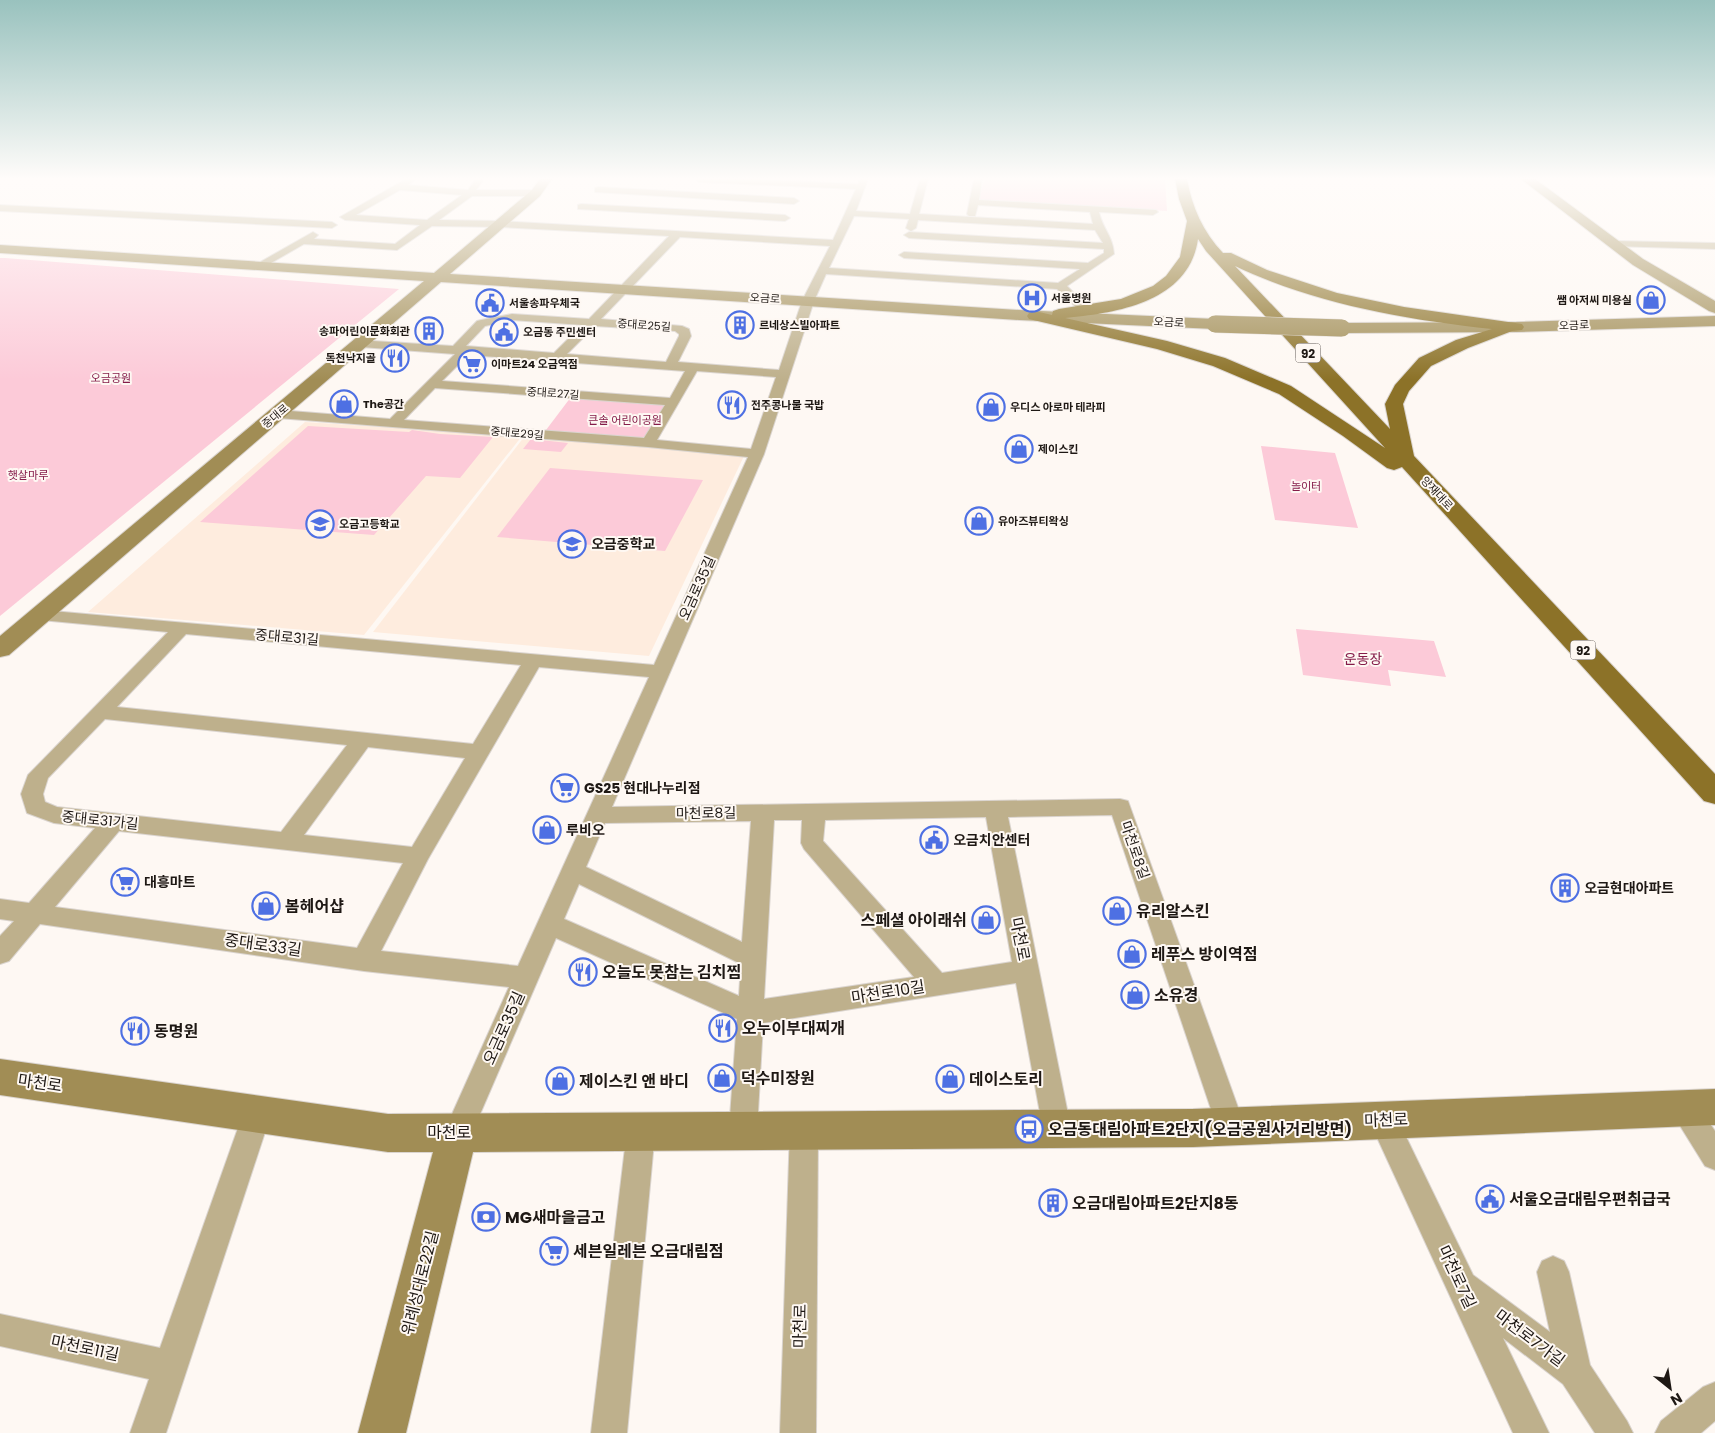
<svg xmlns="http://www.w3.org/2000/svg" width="1715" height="1433" font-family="Poppins,'Noto Sans KR',sans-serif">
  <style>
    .built { fill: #feecde }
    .green { fill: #fccad8 }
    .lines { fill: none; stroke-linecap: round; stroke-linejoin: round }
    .street-casing { stroke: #dad4cf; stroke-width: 2 }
    .secondary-casing { stroke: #dad4cf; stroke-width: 2 }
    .primary-casing { stroke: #dad4cf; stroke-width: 2 }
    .street { fill: #beb08c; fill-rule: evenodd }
    .secondary { fill: #a18d55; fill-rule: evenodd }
    .primary { fill: #8c7228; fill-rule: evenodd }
    .secondary-bridge-casing { stroke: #dad4cf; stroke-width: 18; stroke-linecap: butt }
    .secondary-bridge { stroke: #a18d55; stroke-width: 17 }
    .labels { text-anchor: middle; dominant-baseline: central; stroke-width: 4; stroke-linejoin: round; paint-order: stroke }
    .far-street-label { font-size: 11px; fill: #1e1814; stroke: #fef8f3 }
    .far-poi-label { font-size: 11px; font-weight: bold; fill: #1e1814; stroke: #fef8f3; text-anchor: start }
    .far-park-label { font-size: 11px; fill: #851c4a; stroke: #fef8f3 }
    .shield { fill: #fef8f3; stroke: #615b57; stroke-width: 1 }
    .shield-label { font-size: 12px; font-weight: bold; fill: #1e1814 }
    .poi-label { font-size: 14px; font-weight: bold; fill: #1e1814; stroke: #fef8f3; text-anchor: start }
    .street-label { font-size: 14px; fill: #1e1814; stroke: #fef8f3 }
    .park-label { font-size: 14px; fill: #851c4a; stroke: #fef8f3 }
    .near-poi-label { font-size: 16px; font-weight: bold; fill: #1e1814; stroke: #fef8f3; text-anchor: start }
    .near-street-label { font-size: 16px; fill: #1e1814; stroke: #fef8f3 }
  </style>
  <rect width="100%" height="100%" fill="#fef8f3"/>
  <!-- built -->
  <g class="built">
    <polygon points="305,422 522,436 364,635 88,612"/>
    <polygon points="524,437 744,456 649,656 373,632"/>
  </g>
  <!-- green -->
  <g class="green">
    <polygon points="985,179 1165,179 1167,211 977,200"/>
    <polygon points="0,258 5,258 399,289 0,616"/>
    <polygon points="571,397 669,403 645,441 543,434"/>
    <polygon points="308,426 409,432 412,430 440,434 493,437 460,478 426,476 374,535 200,522"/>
    <polygon points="531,439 568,443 561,452 523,449"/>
    <polygon points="1261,446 1335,453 1358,528 1275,520"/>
    <polygon points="550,468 703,480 665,551 497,537"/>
    <polygon points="1296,629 1434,641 1446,677 1388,670 1391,686 1303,675"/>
  </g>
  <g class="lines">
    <!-- street casing -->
    <g class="street-casing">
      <g id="street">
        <path d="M406,179H417L408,185L468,190L476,179H484L476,190H536L540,193L536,196H472L439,220L500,221L833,240L856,189L699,182L695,179H754L858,184L860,179H868L856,211L910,214L920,179H928L919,214L1093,224L1090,212L978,205L975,216H969L967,214L974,179H982L979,200L1156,210L1158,212L1153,215L1099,212C1103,230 1113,236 1114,254L1067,286L1092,311L1086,314L1082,313L1057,289L826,274L814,301L764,454L612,807L1120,799L1128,801L1245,1127L1241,1137L1231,1141L1221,1137L1217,1127L1112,815L1008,817L1071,1129L1067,1139L1057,1143L1047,1139L1043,1129L1016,983L763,1023L757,1131L753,1141L743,1145L733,1141L729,1131L737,1019L556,938L468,1142L458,1146L448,1142L444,1132L509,987L364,971L40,924L9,961L0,964V936L14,921L0,919V899L29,903L95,828L54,823L27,813L21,794L28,775L168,632L41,620L35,619L32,615L35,611L41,610L654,665L748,457L648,447L278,418L271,414L278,410L390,419L455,354L361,347L357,346L355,343L357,340L453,346L477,321L481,320L512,314L589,319L669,236L500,227L432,226L397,250L304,244L264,267H256L255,265L313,232L318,235L314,239L395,244L420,225L345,220L340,217ZM400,190L462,195L427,220L356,215ZM854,216L909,219L906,228L911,231L916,228L918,220L1095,230L1103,243L909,232L904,235L909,238L1104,249V253L1088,263L904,252L899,255L904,258L1080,269L1058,283L829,268ZM680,237L830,246L802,301L779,370L678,362L691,336L689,329L682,326L601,319ZM512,320L582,325L554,353L466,346L485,326ZM595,326L675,331L679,334V336L666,362L567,354ZM468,355L685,371L670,398L442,381ZM697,371L776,377L751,449L657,440ZM435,388L665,405L644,438L404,420ZM186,634L521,665L473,744L117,707ZM539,667L649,677L518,966L381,951L428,859ZM105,719L347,745L281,832L57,807L45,802L43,794L48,778ZM368,747L465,758L412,847L304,835ZM986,817L1012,962L942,973L823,841L825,820ZM774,820H802L801,843L804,849L914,977L764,999ZM751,821L742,942L586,867L605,823ZM119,831L403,863L357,948L55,907ZM579,884L741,964L739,996L564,919Z"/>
        <polygon points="598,187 794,198 799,201 794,204 595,192 595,188"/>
        <polygon points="581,204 785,215 790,218 785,221 578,209 578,205"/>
        <polygon points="0,205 332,222 337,225 332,228 0,211"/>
        <polygon points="1614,241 1715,243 1715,249 1610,246 1609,244"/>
        <polygon points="1683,1095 1693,1099 1715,1131 1715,1170 1705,1166 1669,1108 1673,1099"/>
        <polygon points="257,1100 267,1104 271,1114 166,1433 130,1433 149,1379 0,1346 0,1314 160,1348 243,1114 247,1104"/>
        <polygon points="1383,1106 1393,1110 1473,1275 1550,1332 1537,1272 1542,1261 1553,1256 1564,1261 1569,1272 1590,1365 1627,1421 1633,1433 1595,1433 1563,1384 1503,1338 1549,1433 1513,1433 1369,1120 1373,1110"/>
        <polygon points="804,1115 814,1119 818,1129 816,1433 780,1433 790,1129 794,1119"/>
        <polygon points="641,1117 651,1121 655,1131 627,1433 591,1433 627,1131 631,1121"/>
        <polygon points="1715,1382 1715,1421 1701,1433 1655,1433 1661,1421 1703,1387"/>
      </g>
    </g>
    <!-- secondary casing -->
    <g class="secondary-casing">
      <g id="secondary">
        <polygon points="540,179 552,179 540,196 450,274 1019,310 1215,319 1221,321 1223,324 1221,327 1215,329 1019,320 441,282 9,655 0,657 0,636 424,281 0,253 0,245 434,273 532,190"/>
        <polygon points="1521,179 1535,179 1643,259 1715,301 1715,313 1709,311 1633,265"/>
        <polygon points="1715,316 1715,326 1516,332 1342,333 1336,331 1334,328 1336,325 1342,323 1516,322"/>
        <polygon points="0,1059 388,1114 1193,1109 1715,1089 1715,1125 1193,1147 473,1152 406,1433 358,1433 433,1152 388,1152 0,1095"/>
      </g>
    </g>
    <!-- primary casing -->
    <g class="primary-casing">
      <path id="primary" d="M1175,179H1187C1192,207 1203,232 1223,253H1231L1267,270L1337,293L1404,307L1522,324L1524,327L1522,330L1512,331L1468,348L1431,366L1409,391L1403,404L1414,456L1715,774V804L1704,801L1402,467L1394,470L1387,468L1343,436L1279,394L1213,366L1157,349L1029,319L1027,316L1029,313L1035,311L1052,315L1053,311L1059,309L1121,299L1153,286L1166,276L1180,257L1187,221L1179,199ZM1198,239L1206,251L1385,448L1291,386L1225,358L1167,341L1065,318C1117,313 1189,302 1198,239ZM1235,266C1316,304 1403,319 1492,329L1456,340L1419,358L1395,385L1385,404L1390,429Z"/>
    </g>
    <!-- street -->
    <use href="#street" class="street"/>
    <!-- secondary -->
    <use href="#secondary" class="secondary"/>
    <!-- primary -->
    <use href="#primary" class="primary"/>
    <!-- secondary-bridge casing -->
    <g class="secondary-bridge-casing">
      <polyline id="secondary-bridge" points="1215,324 1342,328"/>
    </g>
    <!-- secondary-bridge -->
    <use href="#secondary-bridge" class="secondary-bridge"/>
  </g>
  <!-- sky -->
  <linearGradient id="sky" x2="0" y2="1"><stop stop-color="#99c2be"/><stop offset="0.47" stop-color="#fffcfa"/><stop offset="1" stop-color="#fffcfa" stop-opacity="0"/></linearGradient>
  <rect width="1715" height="380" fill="url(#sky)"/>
  <!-- icons -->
  <defs>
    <g id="hospital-ring" transform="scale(1.4375)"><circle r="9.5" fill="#fef8f3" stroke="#4e70e3" stroke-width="1.5"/><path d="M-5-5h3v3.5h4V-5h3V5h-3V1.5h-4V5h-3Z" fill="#4e70e3"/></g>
    <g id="shop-ring" transform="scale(1.4375)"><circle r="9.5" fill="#fef8f3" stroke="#4e70e3" stroke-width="1.5"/><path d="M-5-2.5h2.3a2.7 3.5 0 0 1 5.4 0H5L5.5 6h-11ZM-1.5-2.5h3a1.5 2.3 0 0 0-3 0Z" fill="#4e70e3"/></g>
    <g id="civic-ring" transform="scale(1.4375)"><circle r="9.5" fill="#fef8f3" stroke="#4e70e3" stroke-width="1.5"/><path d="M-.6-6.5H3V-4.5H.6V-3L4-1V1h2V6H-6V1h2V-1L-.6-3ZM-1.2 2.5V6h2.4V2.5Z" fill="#4e70e3"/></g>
    <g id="building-ring" transform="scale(1.4375)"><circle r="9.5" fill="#fef8f3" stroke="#4e70e3" stroke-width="1.5"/><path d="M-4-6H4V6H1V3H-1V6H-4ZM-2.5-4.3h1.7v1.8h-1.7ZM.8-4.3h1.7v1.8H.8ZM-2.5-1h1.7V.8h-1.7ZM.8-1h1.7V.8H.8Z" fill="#4e70e3"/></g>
    <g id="restaurant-ring" transform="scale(1.4375)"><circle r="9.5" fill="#fef8f3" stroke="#4e70e3" stroke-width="1.5"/><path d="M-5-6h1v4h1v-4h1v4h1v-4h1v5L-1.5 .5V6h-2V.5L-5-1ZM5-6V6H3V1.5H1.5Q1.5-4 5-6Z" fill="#4e70e3"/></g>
    <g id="supermarket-ring" transform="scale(1.4375)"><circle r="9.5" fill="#fef8f3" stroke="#4e70e3" stroke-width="1.5"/><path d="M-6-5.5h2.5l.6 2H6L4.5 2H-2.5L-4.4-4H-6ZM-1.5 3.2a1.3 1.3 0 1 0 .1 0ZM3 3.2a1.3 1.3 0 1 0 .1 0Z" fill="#4e70e3"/></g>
    <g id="school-ring" transform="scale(1.4375)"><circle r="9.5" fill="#fef8f3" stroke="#4e70e3" stroke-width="1.5"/><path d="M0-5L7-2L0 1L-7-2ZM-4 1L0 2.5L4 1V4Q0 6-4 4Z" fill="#4e70e3"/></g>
    <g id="bus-ring" transform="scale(1.4375)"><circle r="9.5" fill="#fef8f3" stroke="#4e70e3" stroke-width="1.5"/><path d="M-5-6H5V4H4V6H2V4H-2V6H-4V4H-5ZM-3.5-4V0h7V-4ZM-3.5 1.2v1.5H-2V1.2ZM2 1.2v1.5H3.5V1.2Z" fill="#4e70e3"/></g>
    <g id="bank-ring" transform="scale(1.4375)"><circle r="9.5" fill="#fef8f3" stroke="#4e70e3" stroke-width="1.5"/><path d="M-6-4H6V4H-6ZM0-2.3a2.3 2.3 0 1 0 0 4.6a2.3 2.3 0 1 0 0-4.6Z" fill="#4e70e3"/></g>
  </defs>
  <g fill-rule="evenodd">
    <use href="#hospital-ring" x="1032" y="298"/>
    <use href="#shop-ring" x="1651" y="300"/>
    <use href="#civic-ring" x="490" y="303"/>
    <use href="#building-ring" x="740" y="325"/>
    <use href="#building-ring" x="429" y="331"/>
    <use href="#civic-ring" x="504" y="332"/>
    <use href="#restaurant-ring" x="395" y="358"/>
    <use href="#supermarket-ring" x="472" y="364"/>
    <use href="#shop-ring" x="344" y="404"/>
    <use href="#restaurant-ring" x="732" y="405"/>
    <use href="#shop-ring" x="991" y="407"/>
    <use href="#shop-ring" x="1019" y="449"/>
    <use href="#shop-ring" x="979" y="521"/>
    <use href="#school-ring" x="320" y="524"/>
    <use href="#school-ring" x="572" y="544"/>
    <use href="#supermarket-ring" x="565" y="788"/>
    <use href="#shop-ring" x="547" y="830"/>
    <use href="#civic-ring" x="934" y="840"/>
    <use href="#supermarket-ring" x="125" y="882"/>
    <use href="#building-ring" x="1565" y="888"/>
    <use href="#shop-ring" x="266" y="906"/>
    <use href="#shop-ring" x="1117" y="911"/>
    <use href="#shop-ring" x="986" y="920"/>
    <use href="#shop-ring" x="1132" y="954"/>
    <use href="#restaurant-ring" x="583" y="972"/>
    <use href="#shop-ring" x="1135" y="995"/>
    <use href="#restaurant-ring" x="723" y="1028"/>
    <use href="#restaurant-ring" x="135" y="1031"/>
    <use href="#shop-ring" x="722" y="1078"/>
    <use href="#shop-ring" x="950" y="1079"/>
    <use href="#shop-ring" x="560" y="1081"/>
    <use href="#bus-ring" x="1029" y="1129"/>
    <use href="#civic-ring" x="1490" y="1199"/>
    <use href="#building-ring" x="1053" y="1203"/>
    <use href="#bank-ring" x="486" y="1217"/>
    <use href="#supermarket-ring" x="554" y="1251"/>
  </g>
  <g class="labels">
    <!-- far-street labels -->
    <g class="far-street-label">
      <text transform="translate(765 298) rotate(4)">오금로</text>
      <text transform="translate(1169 322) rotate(3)">오금로</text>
      <text transform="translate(644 325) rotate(4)">중대로25길</text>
      <text transform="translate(1574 325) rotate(-2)">오금로</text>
      <text transform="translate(553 393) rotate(4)">중대로27길</text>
      <text transform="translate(275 416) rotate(-40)">중대로</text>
      <text transform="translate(517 433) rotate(5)">중대로29길</text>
      <text transform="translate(1437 493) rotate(47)">양재대로</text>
    </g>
    <!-- far-poi labels -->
    <g class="far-poi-label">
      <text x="1051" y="298">서울병원</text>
      <text x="1632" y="300" text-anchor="end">쌤 아저씨 미용실</text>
      <text x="509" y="303">서울송파우체국</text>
      <text x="759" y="325">르네상스빌아파트</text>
      <text x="410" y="331" text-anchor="end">송파어린이문화회관</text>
      <text x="523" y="332">오금동 주민센터</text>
      <text x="376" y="358" text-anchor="end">독천낙지골</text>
      <text x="491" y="364">이마트24 오금역점</text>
      <text x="363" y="404">The공간</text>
      <text x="751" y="405">전주콩나물 국밥</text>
      <text x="1010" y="407">우디스 아로마 테라피</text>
      <text x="1038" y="449">제이스킨</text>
      <text x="998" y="521">유아즈뷰티왁싱</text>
      <text x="339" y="524">오금고등학교</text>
    </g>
    <!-- far-park labels -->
    <g class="far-park-label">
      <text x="111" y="378">오금공원</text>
      <text x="625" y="420">큰솔 어린이공원</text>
      <text x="28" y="475">햇살마루</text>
      <text x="1306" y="486">놀이터</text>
    </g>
    <!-- shield labels -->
    <g class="shield">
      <rect x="1295.5" y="343.5" width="25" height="19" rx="4"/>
      <rect x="1570.5" y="640.5" width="25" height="19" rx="4"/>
    </g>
    <g class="shield-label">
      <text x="1308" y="353">92</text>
      <text x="1583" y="650">92</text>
    </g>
    <!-- poi labels -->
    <g class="poi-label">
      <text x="591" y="544">오금중학교</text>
      <text x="584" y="788">GS25 현대나누리점</text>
      <text x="566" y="830">루비오</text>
      <text x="953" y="840">오금치안센터</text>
      <text x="144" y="882">대흥마트</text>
      <text x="1584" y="888">오금현대아파트</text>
    </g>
    <!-- street labels -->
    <g class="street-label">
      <text transform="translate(697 588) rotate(-66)">오금로35길</text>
      <text transform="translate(287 637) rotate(5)">중대로31길</text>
      <text transform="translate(706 813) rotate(-1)">마천로8길</text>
      <text transform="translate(100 820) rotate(6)">중대로31가길</text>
      <text transform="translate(1135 850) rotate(71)">마천로8길</text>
    </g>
    <!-- park labels -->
    <g class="park-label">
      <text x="1363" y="659">운동장</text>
    </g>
    <!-- near-poi labels -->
    <g class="near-poi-label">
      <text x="285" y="906">봄헤어샵</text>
      <text x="1136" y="911">유리알스킨</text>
      <text x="967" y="920" text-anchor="end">스페셜 아이래쉬</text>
      <text x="1151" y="954">레푸스 방이역점</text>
      <text x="602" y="972">오늘도 못참는 김치찜</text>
      <text x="1154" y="995">소유경</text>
      <text x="742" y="1028">오누이부대찌개</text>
      <text x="154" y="1031">동명원</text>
      <text x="741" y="1078">덕수미장원</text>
      <text x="969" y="1079">데이스토리</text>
      <text x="579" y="1081">제이스킨 앤 바디</text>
      <text x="1048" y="1129">오금동대림아파트2단지(오금공원사거리방면)</text>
      <text x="1509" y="1199">서울오금대림우편취급국</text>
      <text x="1072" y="1203">오금대림아파트2단지8동</text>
      <text x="505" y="1217">MG새마을금고</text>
      <text x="573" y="1251">세븐일레븐 오금대림점</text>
    </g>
    <!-- near-street labels -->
    <g class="near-street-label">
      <text transform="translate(1020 939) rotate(79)">마천로</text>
      <text transform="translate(263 945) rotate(8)">중대로33길</text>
      <text transform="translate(888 992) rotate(-9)">마천로10길</text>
      <text transform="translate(504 1028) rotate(-66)">오금로35길</text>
      <text transform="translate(40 1083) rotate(8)">마천로</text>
      <text transform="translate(1386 1120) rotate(-2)">마천로</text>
      <text x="449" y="1132">마천로</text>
      <text transform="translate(1457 1277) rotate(65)">마천로7길</text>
      <text transform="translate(420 1283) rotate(-76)">위례성대로22길</text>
      <text transform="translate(800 1326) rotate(-89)">마천로</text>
      <text transform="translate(1530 1338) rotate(37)">마천로7가길</text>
      <text transform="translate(85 1348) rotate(12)">마천로11길</text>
    </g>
  </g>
  <!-- north arrow -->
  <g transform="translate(1670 1388) rotate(150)" stroke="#fef8f3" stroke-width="4" paint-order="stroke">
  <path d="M0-4L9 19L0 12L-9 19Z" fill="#1e1814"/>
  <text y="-8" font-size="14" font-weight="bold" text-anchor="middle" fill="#1e1814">N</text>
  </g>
</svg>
